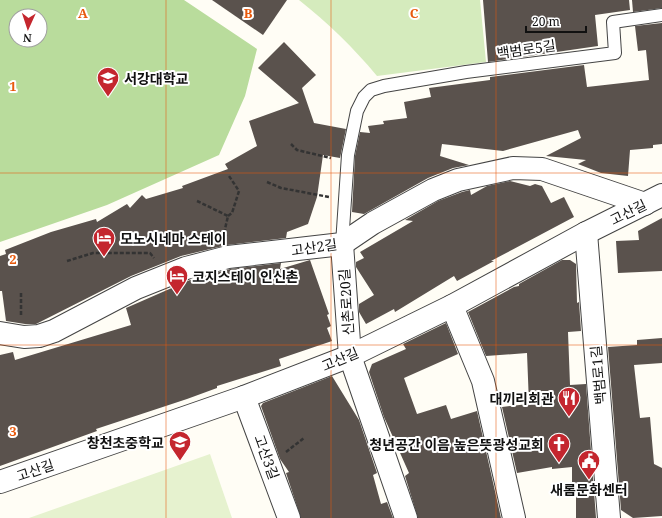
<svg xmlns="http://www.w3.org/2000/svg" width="662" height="518" font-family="'Noto Serif','Noto Sans KR',serif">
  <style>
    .green { fill: #d5ebbd }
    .forest { fill: #b9dc9c; fill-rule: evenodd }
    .pitch { fill: #e6f2cf }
    .building { fill: #5a524d }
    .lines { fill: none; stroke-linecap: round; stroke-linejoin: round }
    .lane-casing { stroke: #444; stroke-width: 14 }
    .street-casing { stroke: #444; stroke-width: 24 }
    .path { stroke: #333; stroke-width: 2.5; stroke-dasharray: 4 2; stroke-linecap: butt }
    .lane { stroke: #fff; stroke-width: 12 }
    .street { stroke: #fff; stroke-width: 22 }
    .grid { fill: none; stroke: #e8590c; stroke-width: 1; stroke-opacity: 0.55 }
    .labels { text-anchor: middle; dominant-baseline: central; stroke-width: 4; stroke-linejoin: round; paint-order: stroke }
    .street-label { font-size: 14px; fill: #111; stroke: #fff }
    .poi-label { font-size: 14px; font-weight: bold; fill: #111; stroke: #fff; text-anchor: start }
    .grid-label { font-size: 13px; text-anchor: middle; font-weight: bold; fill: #e8590c; stroke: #fff; stroke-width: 4; stroke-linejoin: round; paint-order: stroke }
  </style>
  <rect width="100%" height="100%" fill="#fffdf5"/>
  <!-- green -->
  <path class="green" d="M299,0H480L486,62L377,76C353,47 328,23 299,0Z"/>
  <!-- forest -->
  <path class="forest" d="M0,0H184L257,49L245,96L219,155L107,205L0,242ZM16,16H40V40H16Z"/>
  <!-- pitch -->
  <polygon class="pitch" points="210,454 232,518 29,518"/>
  <!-- building -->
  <g class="building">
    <polygon points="212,0 287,0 263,35"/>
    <polygon points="483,0 629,0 630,10 595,15 598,46 488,62"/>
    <polygon points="632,0 662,0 662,8 633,12"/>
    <polygon points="662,23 662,144 653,145 653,148 630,150 628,176 601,173 578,164 586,160 546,156 581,138 578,130 503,151 442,144 440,156 469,165 453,168 428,178 364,214 352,212 355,156 360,132 370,133 368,126 384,124 383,121 407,118 404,102 431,97 429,88 490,80 490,77 584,65 587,87 649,80 646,50 638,51 635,26"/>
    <polygon points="284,42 316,75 302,88 314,123 346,129 340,158 323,155 317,197 308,224 287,232 286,238 227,245 181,256 131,276 36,324 25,324 6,321 2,291 0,291 0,256 6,254 5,250 51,232 96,219 97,222 127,204 130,208 142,195 146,199 183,188 182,186 228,169 225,164 257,146 249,121 299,103 258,68"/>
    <polygon points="510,181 530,186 535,184 542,186 551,203 564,197 574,217 491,261 494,261 457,281 454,276 395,312 394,309 366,324 359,312 359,304 374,295 356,267 356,262 364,258 360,252 413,221 405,220 438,201 462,192 470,190 471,195 487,186"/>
    <polygon points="662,218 662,271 618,273 616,241 639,240 638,231"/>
    <polygon points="310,260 329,314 327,315 331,326 327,328 332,341 279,359 281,366 217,386 217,388 187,399 96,429 97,431 0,466 0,355 13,352 15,360 131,325 126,308 190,280 230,269 281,263 280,269"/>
    <polygon points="562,260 570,260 576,264 577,303 579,302 581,331 568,332 570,385 586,384 596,518 576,518 576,490 572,490 572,467 552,469 552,467 517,473 502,407 529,404 527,353 486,356 468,312 514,287 519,286 519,284"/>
    <polygon points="446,323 458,354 404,378 417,414 446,405 451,419 477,411 501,518 418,518 405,476 409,473 384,417 369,372 372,364 406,349 403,344"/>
    <polygon points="662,338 662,363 634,365 640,418 650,417 654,464 662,468 662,516 633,518 621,510 608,347 637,345 637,340"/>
    <polygon points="332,376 359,420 377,473 373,475 381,504 387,502 393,518 301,518 286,473 289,472 280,459 261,406 263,403"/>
  </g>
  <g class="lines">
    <!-- lane casing -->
    <g class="lane-casing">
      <polyline id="lane" points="342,244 348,155 357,111 364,97 371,90 384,86 466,72 615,53 613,22 662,15"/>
    </g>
    <!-- street casing -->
    <g class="street-casing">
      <g id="street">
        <polyline points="586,233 609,518"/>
        <polyline points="342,244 350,356 406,518"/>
        <polyline points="452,306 483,381 514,518"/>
        <polyline points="0,333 24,337 39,336 54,331 136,288 186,268 228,257 342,244 373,223 433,190 458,180 513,168 542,169 645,204"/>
        <polyline points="244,397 289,518"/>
        <polyline points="0,482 244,397 350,356 452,306 586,233 662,195"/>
      </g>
    </g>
    <!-- path -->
    <g class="path">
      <polyline points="291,144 297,150 331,158"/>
      <polyline points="267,182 281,188 329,197"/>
      <polyline points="197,201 228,216 225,229 226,236"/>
      <polyline points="228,216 232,213 239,191 229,176"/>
      <polyline points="67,261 93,253 150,253 154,258"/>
      <polyline points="21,315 21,292"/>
      <polyline points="509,402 524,401"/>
      <polyline points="286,452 304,438"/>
    </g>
    <!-- lane -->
    <use href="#lane" class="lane"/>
    <!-- street -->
    <use href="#street" class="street"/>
  </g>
  <!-- grid -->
  <path class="grid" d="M166,0V518M331,0V518M496,0V518M0,173H662M0,345H662"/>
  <!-- icons -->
  <defs>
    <g id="university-pin" transform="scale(1.15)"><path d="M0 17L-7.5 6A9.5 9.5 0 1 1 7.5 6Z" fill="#c4262e" stroke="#fff"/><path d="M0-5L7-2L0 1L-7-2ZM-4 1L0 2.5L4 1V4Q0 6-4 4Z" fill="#fff"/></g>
    <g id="hotel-pin" transform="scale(1.15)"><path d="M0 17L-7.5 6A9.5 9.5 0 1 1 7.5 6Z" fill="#c4262e" stroke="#fff"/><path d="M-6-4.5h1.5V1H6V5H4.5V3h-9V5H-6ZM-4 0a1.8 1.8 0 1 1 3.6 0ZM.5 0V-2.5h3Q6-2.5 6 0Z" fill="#fff"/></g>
    <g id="restaurant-pin" transform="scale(1.15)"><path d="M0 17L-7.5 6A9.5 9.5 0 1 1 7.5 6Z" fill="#c4262e" stroke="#fff"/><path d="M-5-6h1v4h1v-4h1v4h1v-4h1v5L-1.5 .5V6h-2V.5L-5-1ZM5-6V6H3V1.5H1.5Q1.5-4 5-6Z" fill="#fff"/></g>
    <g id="school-pin" transform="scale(1.15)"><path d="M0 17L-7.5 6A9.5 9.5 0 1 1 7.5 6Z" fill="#c4262e" stroke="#fff"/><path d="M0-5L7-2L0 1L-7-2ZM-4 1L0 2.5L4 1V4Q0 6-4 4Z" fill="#fff"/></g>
    <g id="church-pin" transform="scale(1.15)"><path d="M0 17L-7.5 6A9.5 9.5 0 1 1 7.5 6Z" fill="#c4262e" stroke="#fff"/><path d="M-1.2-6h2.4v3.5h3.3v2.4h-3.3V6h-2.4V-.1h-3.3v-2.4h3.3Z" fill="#fff"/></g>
    <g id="civic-pin" transform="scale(1.15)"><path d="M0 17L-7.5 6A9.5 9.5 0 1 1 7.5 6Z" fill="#c4262e" stroke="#fff"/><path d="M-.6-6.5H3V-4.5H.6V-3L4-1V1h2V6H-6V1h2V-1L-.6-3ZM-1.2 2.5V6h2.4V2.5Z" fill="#fff"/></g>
  </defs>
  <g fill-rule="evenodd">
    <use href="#university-pin" x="108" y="78"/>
    <use href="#hotel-pin" x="104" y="238"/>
    <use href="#hotel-pin" x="177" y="276"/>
    <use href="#restaurant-pin" x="569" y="398"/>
    <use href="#school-pin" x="180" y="442"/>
    <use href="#church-pin" x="559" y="444"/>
    <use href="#civic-pin" x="589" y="461"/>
  </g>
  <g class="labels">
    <!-- street labels -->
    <g class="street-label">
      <text transform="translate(526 49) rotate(-8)">백범로5길</text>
      <text transform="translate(628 212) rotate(-26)">고산길</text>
      <text transform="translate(314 247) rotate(-8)">고산2길</text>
      <text transform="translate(346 302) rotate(-94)">신촌로20길</text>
      <text transform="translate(340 359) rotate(-23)">고산길</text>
      <text transform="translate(598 375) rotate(-95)">백범로1길</text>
      <text transform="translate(267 457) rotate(70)">고산3길</text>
      <text transform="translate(35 470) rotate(-19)">고산길</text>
    </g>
    <!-- poi labels -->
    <g class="poi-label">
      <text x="124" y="78">서강대학교</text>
      <text x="120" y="238">모노시네마 스테이</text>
      <text x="192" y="276">코지스테이 인신촌</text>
      <text x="554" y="398" text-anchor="end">대끼리회관</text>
      <text x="164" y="442" text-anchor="end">창천초중학교</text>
      <text x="544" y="444" text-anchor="end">청년공간 이음 높은뜻광성교회</text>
      <text x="589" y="489" text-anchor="middle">새롬문화센터</text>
    </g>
  </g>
  <g class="grid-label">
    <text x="83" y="18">A</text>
    <text x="248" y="18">B</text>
    <text x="414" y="18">C</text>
    <text x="13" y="91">1</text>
    <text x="13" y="264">2</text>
    <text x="13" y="436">3</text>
  </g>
  <!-- north arrow -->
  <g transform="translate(28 28) rotate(183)"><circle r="19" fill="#ffffff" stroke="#a0a0a0"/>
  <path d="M0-3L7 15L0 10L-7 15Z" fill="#c4262e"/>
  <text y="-6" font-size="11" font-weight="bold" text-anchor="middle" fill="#111111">N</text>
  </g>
  <!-- scale -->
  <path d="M526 26v6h60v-6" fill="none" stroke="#111111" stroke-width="2"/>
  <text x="532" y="26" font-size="12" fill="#111111" stroke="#ffffff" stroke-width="3" paint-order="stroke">20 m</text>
</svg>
